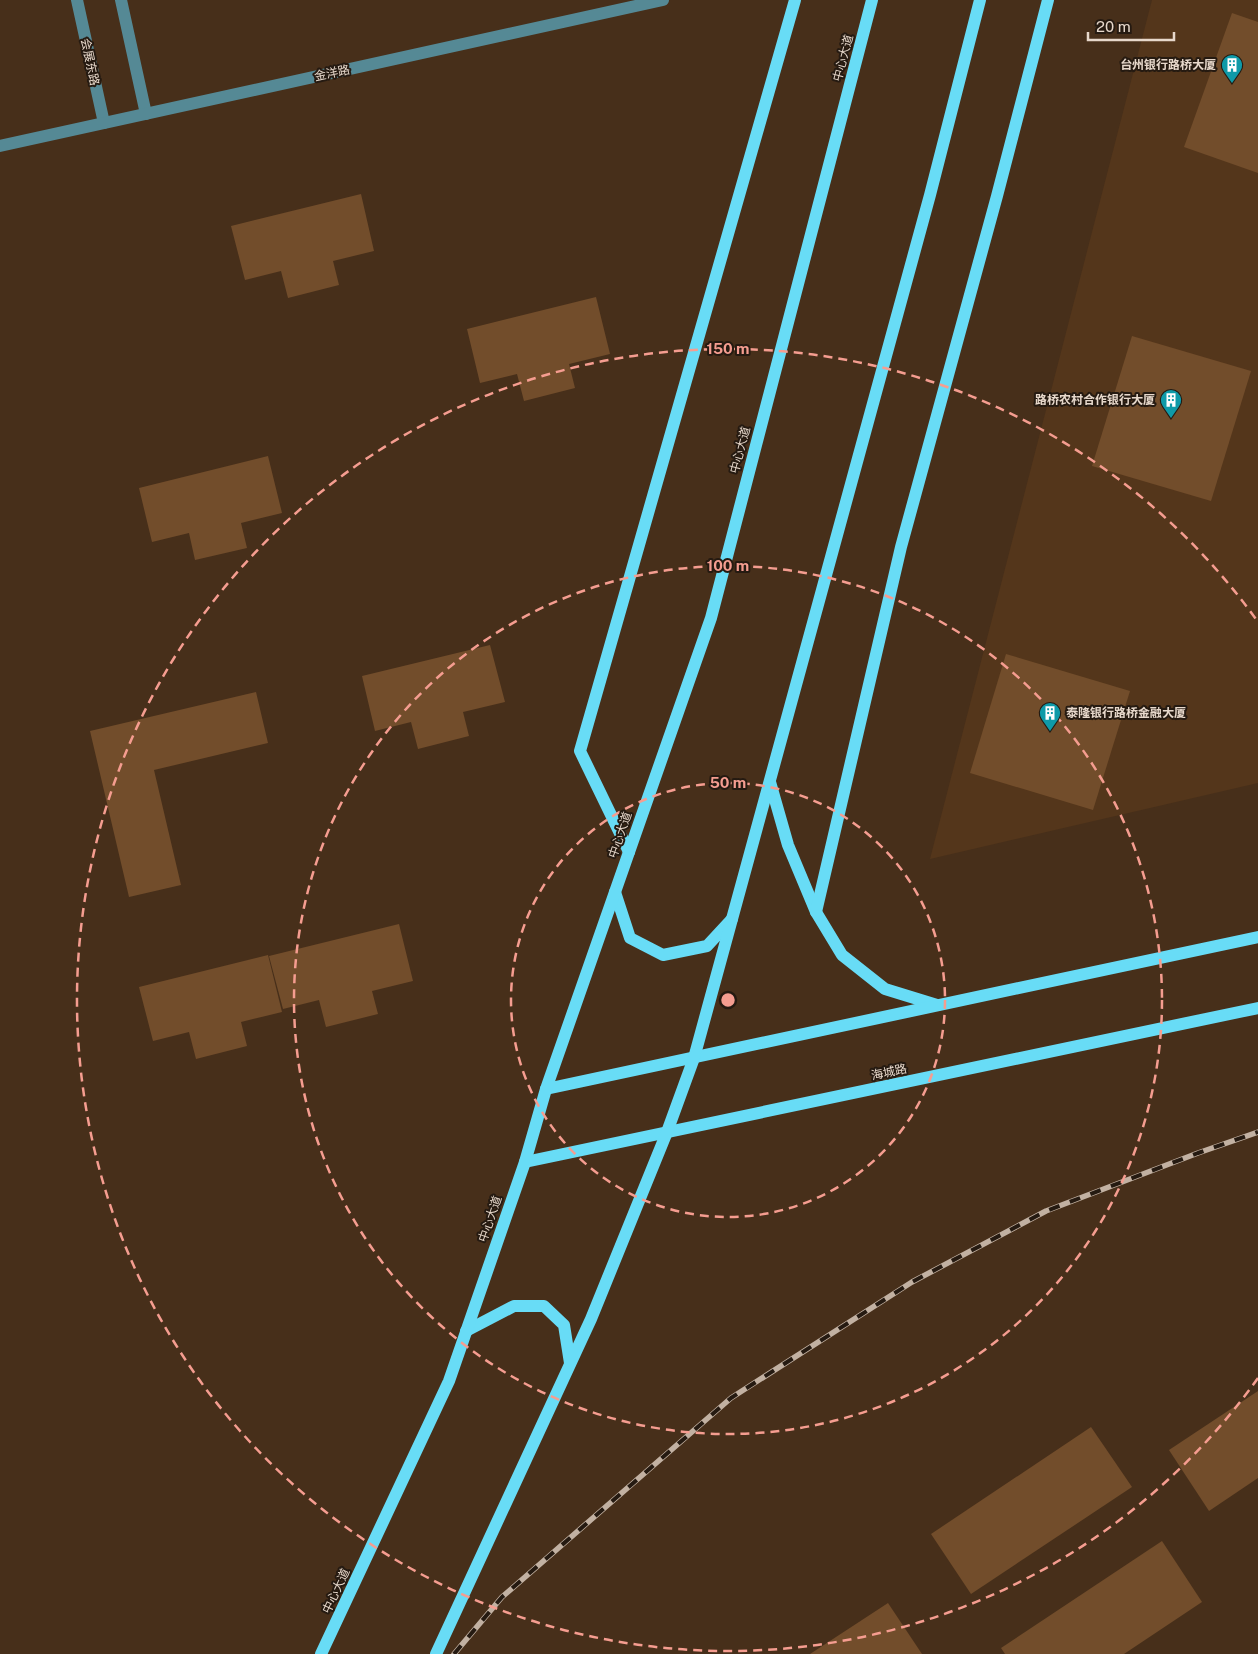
<svg xmlns="http://www.w3.org/2000/svg" width="1258" height="1654" font-family="'Public Sans','Noto Sans SC',sans-serif">
  <style>
    .built { fill: #54361b }
    .building { fill: #724d2b }
    .lines { fill: none; stroke-linecap: round; stroke-linejoin: round }
    .minor { stroke: #558995; stroke-width: 12 }
    .major { stroke: #68dcf6; stroke-width: 12 }
    .rail-casing { stroke: #c2b1a2; stroke-width: 5.5 }
    .rail { stroke: #251a11; stroke-width: 4; stroke-dasharray: 11; stroke-linecap: butt }
    .ring { fill: none; stroke: #f59d90; stroke-width: 2.5; stroke-dasharray: 9 6 }
    .labels { text-anchor: middle; dominant-baseline: central; stroke-width: 4; stroke-linejoin: round; paint-order: stroke }
    .street-label { font-size: 12px; fill: #e7d8cb; stroke: #251a11 }
    .poi-label { font-size: 12px; font-weight: bold; fill: #e7d8cb; stroke: #251a11; text-anchor: end }
    .centre { fill: #f59d90; stroke: #251a11; stroke-width: 2.5 }
    .ring-label { font-size: 15px; text-anchor: middle; font-weight: bold; fill: #f59d90; stroke: #251a11; stroke-width: 4; stroke-linejoin: round; paint-order: stroke }
  </style>
  <rect width="100%" height="100%" fill="#472f1a"/>
  <!-- built -->
  <polygon class="built" points="1152,0 1258,0 1258,783 930,859"/>
  <!-- building -->
  <g class="building">
    <polygon points="1232,13 1258,22 1258,173 1184,147"/>
    <polygon points="361,194 374,251 333,261 339,285 288,298 281,271 245,280 231,226"/>
    <polygon points="596,297 610,354 569,364 575,388 524,401 517,374 480,383 467,329"/>
    <polygon points="1132,336 1251,371 1211,501 1092,466"/>
    <polygon points="268,456 282,513 241,523 247,548 195,560 189,533 152,542 139,488"/>
    <polygon points="490,645 505,702 463,712 469,736 418,749 411,722 375,731 362,676"/>
    <polygon points="1006,654 1130,691 1093,810 970,773"/>
    <polygon points="256,692 268,743 154,770 181,885 129,897 90,731"/>
    <polygon points="399,924 413,981 372,991 378,1014 326,1027 319,1000 283,1009 269,956"/>
    <polygon points="268,955 282,1012 241,1022 247,1046 196,1059 189,1032 153,1041 139,987"/>
    <polygon points="1258,1391 1258,1478 1209,1511 1169,1450"/>
    <polygon points="1091,1427 1132,1487 971,1594 931,1534"/>
    <polygon points="1162,1541 1202,1602 1124,1654 1005,1654 1001,1648"/>
    <polygon points="888,1603 922,1654 810,1654"/>
  </g>
  <g class="lines">
    <!-- minor -->
    <g class="minor">
      <polyline points="77,0 104,123"/>
      <polyline points="121,0 146,114"/>
      <polyline points="0,146 663,0"/>
    </g>
    <!-- major -->
    <g class="major">
      <polyline points="770,782 788,845 816,912 842,955 885,989 937,1005"/>
      <polyline points="629,852 580,751 795,0"/>
      <polyline points="615,892 630,938 663,955 707,946 732,919"/>
      <polyline points="816,912 901,547 997,196 1048,0"/>
      <polyline points="546,1089 1258,937"/>
      <polyline points="525,1162 1258,1008"/>
      <polyline points="466,1331 514,1306 544,1306 564,1325 570,1363"/>
      <polyline points="321,1654 449,1381 525,1162 546,1089 711,618 872,0"/>
      <polyline points="436,1654 591,1319 667,1132 694,1058 930,195 980,0"/>
    </g>
    <!-- rail casing -->
    <g class="rail-casing">
      <polyline id="rail" points="454,1654 502,1597 731,1398 912,1282 1046,1211 1198,1153 1258,1132"/>
    </g>
    <!-- rail -->
    <use href="#rail" class="rail"/>
  </g>
  <!-- distance rings -->
  <g class="ring">
    <circle cx="728" cy="1000" r="217"/>
    <circle cx="728" cy="1000" r="434"/>
    <path d="M1258 1378A651 651 0 1 1 1258 622"/>
  </g>
  <!-- icons -->
  <defs>
    <g id="building-pin" transform="scale(1.125)"><path d="M0 17L-7.5 6A9.5 9.5 0 1 1 7.5 6Z" fill="#0f9aa8" stroke="#251a11"/><path d="M-4-6H4V6H1V3H-1V6H-4ZM-2.5-4.3h1.7v1.8h-1.7ZM.8-4.3h1.7v1.8H.8ZM-2.5-1h1.7V.8h-1.7ZM.8-1h1.7V.8H.8Z" fill="#fff"/></g>
  </defs>
  <g fill-rule="evenodd">
    <use href="#building-pin" x="1232" y="65"/>
    <use href="#building-pin" x="1171" y="400"/>
    <use href="#building-pin" x="1050" y="713"/>
  </g>
  <g class="labels">
    <!-- street labels -->
    <g class="street-label">
      <text transform="translate(843 58) rotate(-75)">中心大道</text>
      <text transform="translate(90 62) rotate(78)">会展东路</text>
      <text transform="translate(332 73) rotate(-12)">金洋路</text>
      <text transform="translate(740 450) rotate(-75)">中心大道</text>
      <text transform="translate(620 835) rotate(-71)">中心大道</text>
      <text transform="translate(889 1072) rotate(-12)">海城路</text>
      <text transform="translate(490 1219) rotate(-71)">中心大道</text>
      <text transform="translate(336 1591) rotate(-65)">中心大道</text>
    </g>
    <!-- poi labels -->
    <g class="poi-label">
      <text x="1216" y="65">台州银行路桥大厦</text>
      <text x="1155" y="400">路桥农村合作银行大厦</text>
      <text x="1066" y="713" text-anchor="start">泰隆银行路桥金融大厦</text>
    </g>
  </g>
  <circle cx="728" cy="1000" r="8" class="centre"/>
  <g class="ring-label">
    <text x="728" y="354">150 m</text>
    <text x="728" y="571">100 m</text>
    <text x="728" y="788">50 m</text>
  </g>
  <!-- scale -->
  <path d="M1088 32v8h86v-8" fill="none" stroke="#e7d8cb" stroke-width="2.5"/>
  <text x="1096" y="32" font-size="15" fill="#e7d8cb" stroke="#251a11" stroke-width="4" paint-order="stroke">20 m</text>
</svg>
